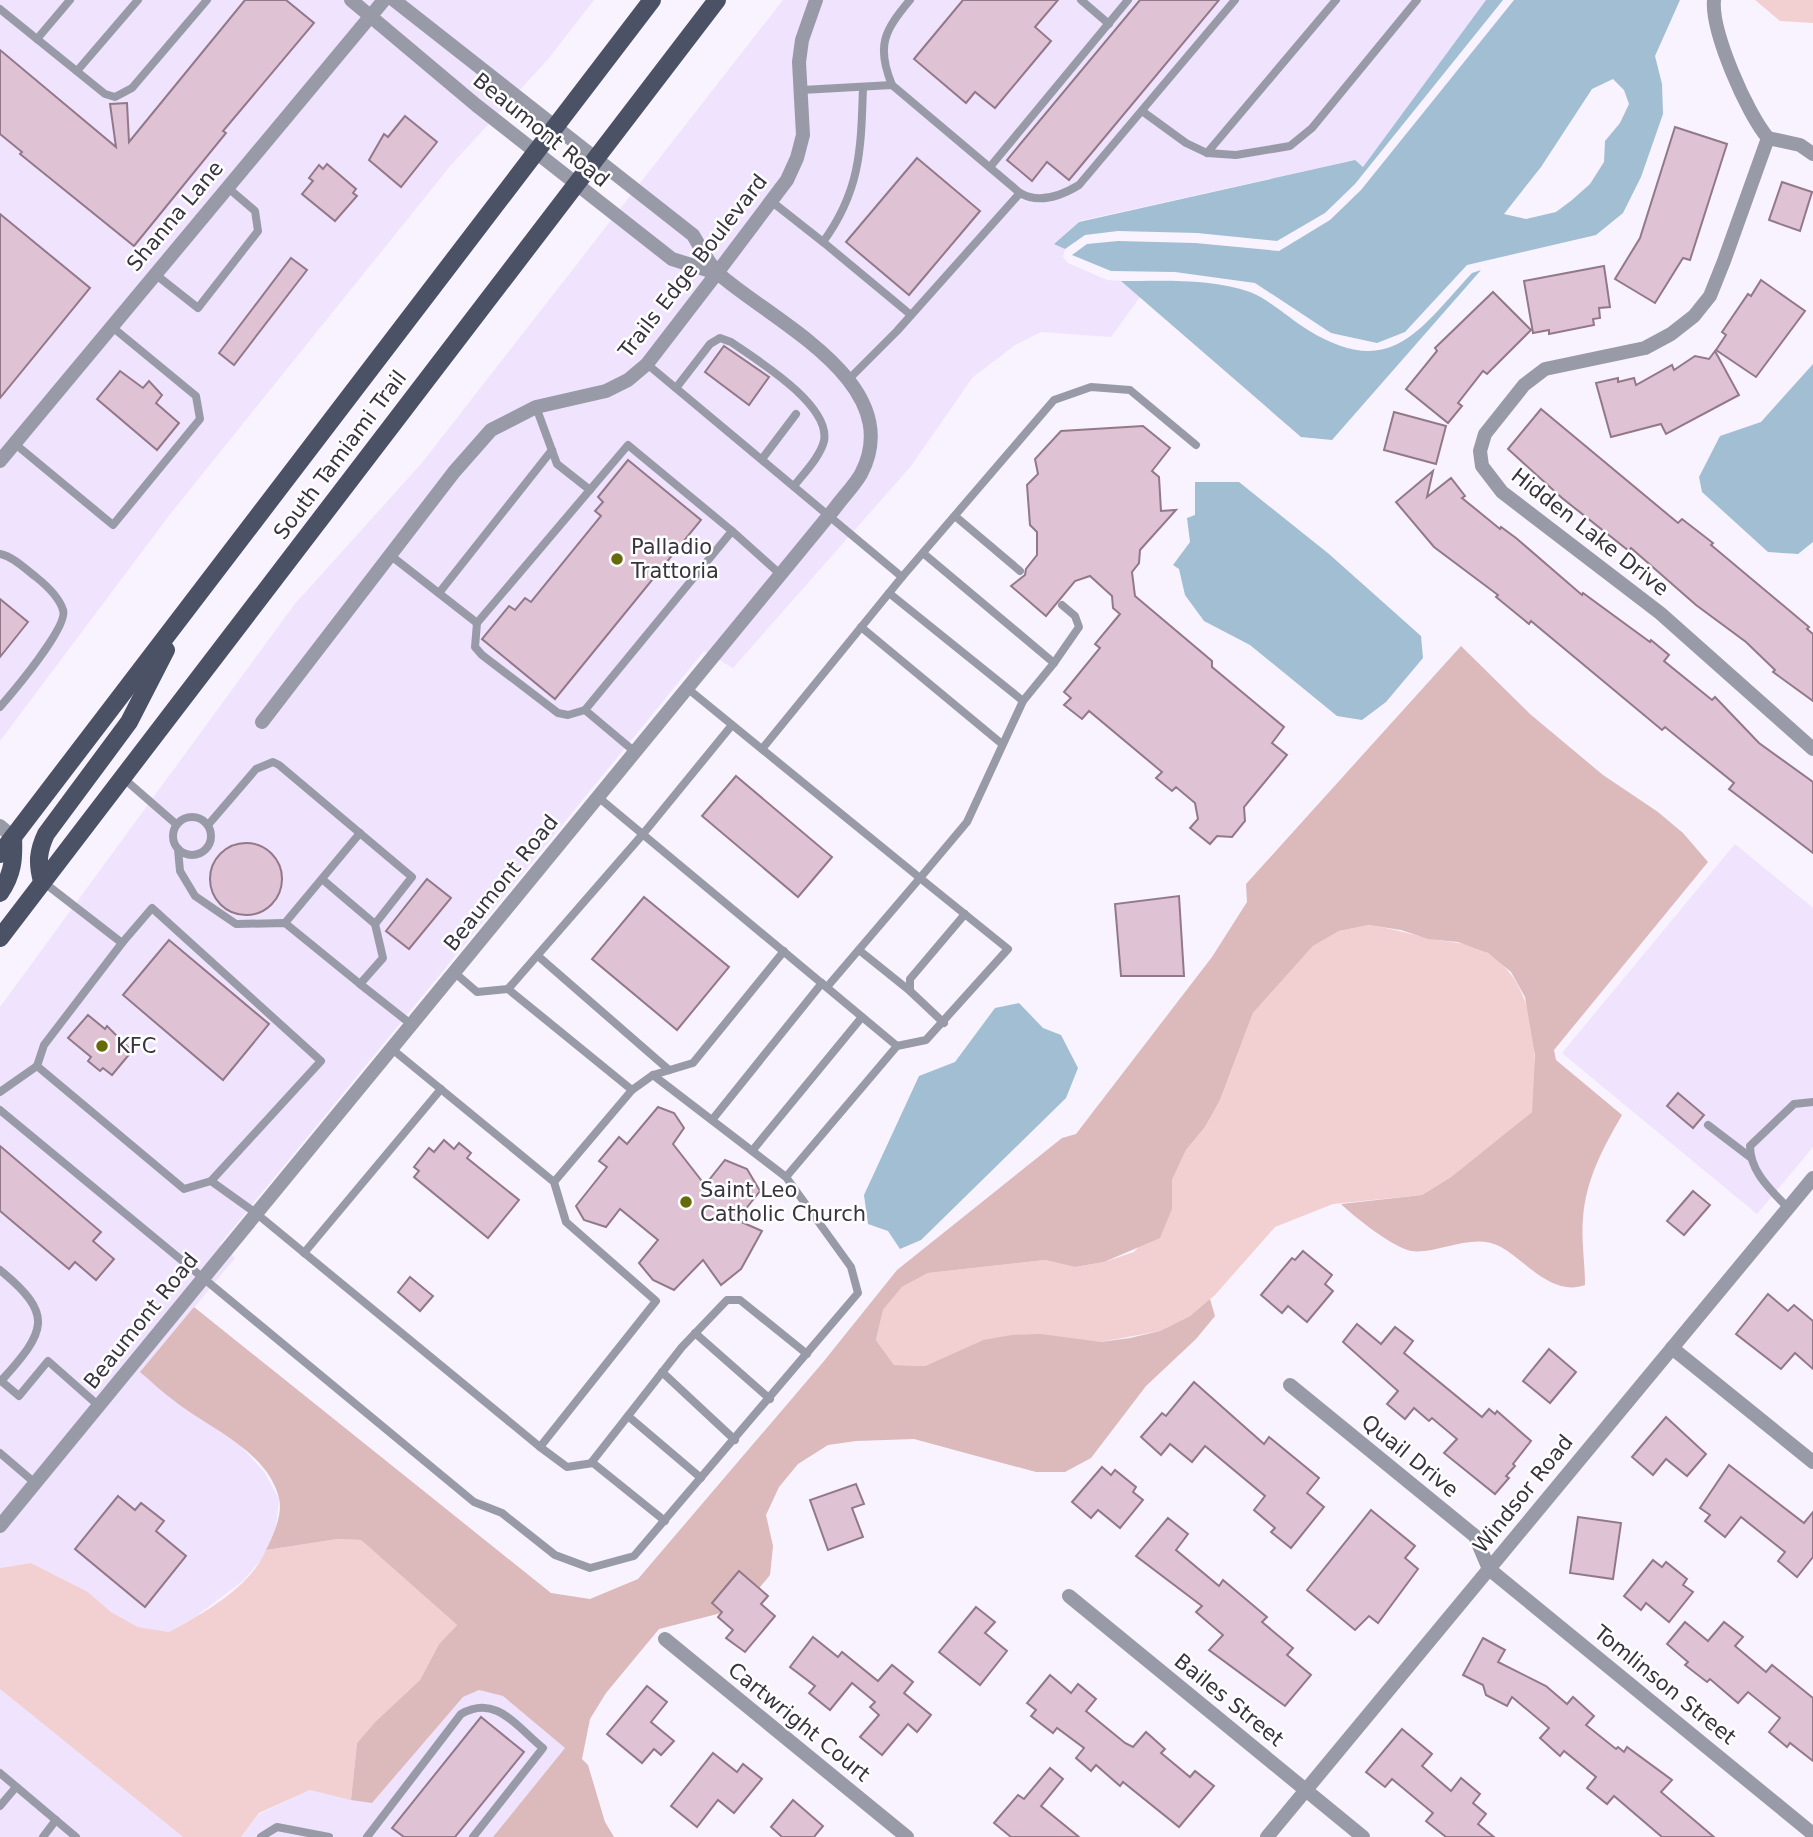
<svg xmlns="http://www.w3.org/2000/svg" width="1813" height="1837" font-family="'DejaVu Sans',sans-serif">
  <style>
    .built { fill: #efe3fe }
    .green { fill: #f2d0d2 }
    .forest { fill: #dcb9bb }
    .water { fill: #a2bed2; fill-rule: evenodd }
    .building { fill: #e0c2d5; stroke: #927989; stroke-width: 2 }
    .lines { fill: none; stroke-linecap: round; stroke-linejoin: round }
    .service { stroke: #989ba7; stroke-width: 8 }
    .minor { stroke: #989ba7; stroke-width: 14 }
    .primary { stroke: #4c5266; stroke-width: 18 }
    .poi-dot { fill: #666a0b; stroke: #fff; stroke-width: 2.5 }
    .labels { text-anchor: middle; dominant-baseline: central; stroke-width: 5; stroke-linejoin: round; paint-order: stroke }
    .street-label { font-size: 21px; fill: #38333e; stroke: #fff }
    .poi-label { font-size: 21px; fill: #38333e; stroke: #fff; text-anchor: start }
  </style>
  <rect width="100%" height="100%" fill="#f8f3fe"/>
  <!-- built -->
  <g class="built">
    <polygon points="0,0 594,0 548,59 451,165 171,513 0,741"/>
    <polygon points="783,0 1486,0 1363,167 1354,160 1079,221 1055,243 1065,249 1063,257 1068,263 1107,280 1121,281 1140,297 1111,337 1041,332 1015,345 972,378 911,466 733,668 704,651 220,1244 235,1258 141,1372 174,1401 240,1445 265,1473 279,1499 276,1528 263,1557 244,1580 195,1617 169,1632 138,1627 111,1612 88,1592 31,1563 0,1568 0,1007 294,605 421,464"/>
    <polygon points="1735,844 1813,908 1813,1147 1757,1214 1562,1053"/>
    <polygon points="0,1689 183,1837 0,1837"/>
    <polygon points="479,1690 503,1696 565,1748 493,1837 241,1837 259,1814 310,1790 372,1803 463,1697"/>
  </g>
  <!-- green -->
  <g class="green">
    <polygon points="1755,0 1813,0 1813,23 1780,21"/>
    <path d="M1369,925C1389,928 1407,933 1427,938C1448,943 1470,941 1489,954C1539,986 1538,1060 1532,1112L1451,1177L1422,1195L1333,1204L1275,1227L1215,1295L1190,1316L1160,1331L1101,1342L983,1340L925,1366L894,1365L876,1340L883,1310L902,1287L928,1273L1045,1260L1075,1267L1104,1262L1134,1252L1172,1209V1180L1186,1150L1205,1127L1220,1100L1253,1013L1313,946L1339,931Z"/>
    <path d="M338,1539L361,1540L457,1625L439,1644L420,1680L375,1722L357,1743L351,1800L310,1790L259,1813L241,1837H183L0,1689V1568L31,1563L88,1592L111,1612L138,1627L169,1632C203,1613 250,1588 266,1550Z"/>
  </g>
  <!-- forest -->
  <path class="forest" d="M1461,646L1530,714L1603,775L1658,812L1683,833L1708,862L1554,1050L1556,1060L1622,1115C1603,1148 1586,1179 1583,1218C1581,1240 1585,1263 1585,1285C1552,1297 1526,1261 1501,1247C1473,1231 1437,1255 1411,1251C1394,1248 1353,1216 1341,1204L1422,1195L1451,1177L1532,1112L1535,1055L1525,997L1511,972L1488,953L1458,942L1428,939L1401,930L1369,925L1339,931L1313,946L1253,1013L1220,1100L1205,1127L1186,1150L1172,1180V1209L1160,1238L1104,1262L1075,1267L1045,1260L928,1273L902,1287L883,1310L876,1340L894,1365L925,1366L983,1340L1012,1335L1041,1334L1101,1342L1130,1338L1160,1331L1190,1316L1210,1299L1215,1316L1196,1339L1146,1386L1091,1458L1065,1472H1036L914,1439L856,1441L828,1445L798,1464L779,1487L766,1515L773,1546L770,1575L751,1598L725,1612L659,1629L606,1693L590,1719L582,1759L588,1765L605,1822L614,1837H493L565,1748L503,1696L479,1690L463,1697L372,1803L351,1800L357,1743L375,1722L420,1680L439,1644L457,1625L361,1540L338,1539L266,1550C273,1536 283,1515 279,1498C267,1450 208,1428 173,1400C162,1392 151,1381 140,1372L194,1307L551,1593L590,1599L638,1579L824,1361L897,1270L1062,1138L1076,1134L1212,957L1247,902L1246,884Z"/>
  <!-- water -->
  <g class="water">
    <polygon points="1486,0 1503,0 1355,184 1325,213 1277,241 1197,233 1118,231 1085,235 1065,249 1054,244 1079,222 1355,160 1363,167"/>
    <path d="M1514,0H1680L1655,56L1662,84L1663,114L1641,177L1623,213L1596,235L1467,265L1405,332L1377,343L1331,333L1255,283L1175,272L1111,271L1072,255L1087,244L1118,241L1195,243L1279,251L1330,220L1361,190ZM1613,79L1624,90L1629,104L1620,123L1605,141L1604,162L1590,184L1572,200L1556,212L1526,219L1504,214L1541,167L1592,89Z"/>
    <path d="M1481,270L1332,440L1301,437L1121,281C1162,281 1211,278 1250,292C1267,298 1291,320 1308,330C1391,381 1419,330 1472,273Z"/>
    <polygon points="1813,364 1813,542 1798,554 1768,552 1702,492 1699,477 1720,436 1761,422"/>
    <polygon points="1195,482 1239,482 1329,554 1421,636 1423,658 1386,702 1362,720 1337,716 1250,645 1204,621 1185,595 1179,569 1173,565 1190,542 1187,518 1195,515"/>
    <polygon points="1019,1003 1043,1028 1061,1035 1078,1068 1066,1098 921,1240 900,1249 888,1231 868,1224 864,1195 919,1076 955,1062 995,1008"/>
  </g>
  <!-- building -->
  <g class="building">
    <polygon points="245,0 286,0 314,23 223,131 226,133 134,246 20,154 22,152 0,134 0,50 116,147 110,104 127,103 129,142"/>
    <polygon points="963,0 1058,0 1035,27 1051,41 995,108 975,92 966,103 914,59"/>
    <polygon points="1140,0 1219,0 1069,180 1047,162 1032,181 1007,160"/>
    <polygon points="405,116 437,142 401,187 369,160 384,134 388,137"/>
    <polygon points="1675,127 1727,144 1690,260 1683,258 1655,303 1615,279 1640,238"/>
    <polygon points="917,158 980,211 909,295 846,242"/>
    <polygon points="327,164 356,189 353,193 357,196 335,221 302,194 313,181 309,178 319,165 323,169"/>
    <polygon points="1782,182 1812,192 1800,231 1769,220"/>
    <polygon points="0,214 90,288 0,398"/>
    <polygon points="291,258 307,270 234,365 219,353"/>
    <polygon points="1604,266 1610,307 1599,308 1600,318 1593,319 1594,325 1549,334 1549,330 1533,333 1524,281"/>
    <polygon points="1761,280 1805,311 1756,377 1716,350 1726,335 1722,332 1748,294 1751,296"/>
    <polygon points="1493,292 1531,330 1487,374 1483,371 1458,403 1462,406 1448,423 1406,389 1437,351 1435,348"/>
    <polygon points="724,346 769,377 749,405 705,372"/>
    <polygon points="1715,351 1739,395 1666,434 1661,424 1611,437 1596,383 1618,378 1618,382 1634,378 1636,385 1672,365 1674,370 1695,356 1709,359"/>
    <polygon points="120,371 143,388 149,381 162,395 156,403 179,423 157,450 97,399"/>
    <polygon points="1541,409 1678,523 1682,519 1713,543 1711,545 1809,627 1807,629 1813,634 1813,701 1773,672 1775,670 1746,642 1696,605 1631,548 1629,551 1562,498 1508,449"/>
    <polygon points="1394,412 1446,426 1436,464 1384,450"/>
    <polygon points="1143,426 1170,448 1152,471 1159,477 1161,511 1176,510 1140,550 1139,563 1132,572 1135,596 1212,661 1212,667 1284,727 1272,743 1287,755 1244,807 1245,821 1232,837 1217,836 1210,844 1190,828 1198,819 1195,803 1176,787 1172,791 1156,778 1162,772 1089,711 1082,719 1064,705 1071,698 1064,692 1100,648 1095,644 1120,614 1113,608 1112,596 1090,576 1075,581 1046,616 1011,586 1025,575 1026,569 1037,555 1037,532 1030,525 1027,485 1038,474 1035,459 1061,431"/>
    <polygon points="628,460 701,520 555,699 482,639 509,606 515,610 525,598 531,602 601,516 595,511 603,502 598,497"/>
    <polygon points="1433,471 1427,497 1451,478 1465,496 1462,498 1500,529 1501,527 1516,538 1582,595 1583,593 1650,642 1651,640 1669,655 1664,661 1712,700 1715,697 1759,743 1813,782 1813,853 1729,789 1734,783 1665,727 1662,730 1531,621 1529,624 1496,597 1498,595 1434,547 1396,502"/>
    <polygon points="0,599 28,622 0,657"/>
    <polygon points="736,776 832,857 798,897 702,816"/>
    <circle cx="246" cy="879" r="36"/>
    <polygon points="427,879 451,898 409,949 386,931"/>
    <polygon points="1179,896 1184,976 1121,976 1115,904"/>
    <polygon points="644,897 729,967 677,1030 592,959"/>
    <polygon points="169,940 269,1024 223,1080 123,995"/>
    <polygon points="88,1015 105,1029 107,1026 132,1051 112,1075 103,1068 100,1071 88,1061 91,1057 68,1038"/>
    <polygon points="1678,1093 1704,1115 1693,1128 1667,1106"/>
    <polygon points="658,1107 674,1113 684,1128 673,1144 705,1185 725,1160 747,1169 760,1191 737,1220 762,1231 741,1269 721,1285 703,1260 674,1290 653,1280 639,1263 658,1240 620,1209 606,1227 584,1220 576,1206 607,1167 599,1161 619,1137 627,1144"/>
    <polygon points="444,1140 454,1149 459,1143 471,1153 467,1158 519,1200 488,1238 414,1177 419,1171 414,1167 429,1148 434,1152"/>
    <polygon points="0,1146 101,1232 93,1241 114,1259 96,1280 75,1262 69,1269 0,1211"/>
    <polygon points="1693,1191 1710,1205 1684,1235 1667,1221"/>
    <polygon points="1303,1251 1332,1275 1325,1284 1333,1291 1307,1322 1288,1306 1282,1313 1261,1295 1292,1258 1295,1260"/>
    <polygon points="410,1277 433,1296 420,1311 398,1292"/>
    <polygon points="1768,1294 1788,1311 1794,1305 1813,1321 1813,1369 1795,1353 1781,1369 1736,1334"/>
    <polygon points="1357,1324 1381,1344 1395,1327 1413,1341 1404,1353 1482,1417 1489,1409 1495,1414 1497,1411 1531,1441 1513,1464 1515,1466 1506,1476 1509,1478 1495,1494 1444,1453 1457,1439 1432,1418 1429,1421 1414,1408 1405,1419 1387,1404 1398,1391 1343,1342"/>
    <polygon points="1549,1349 1576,1372 1550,1403 1523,1381"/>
    <polygon points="1194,1382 1264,1444 1269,1437 1319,1478 1307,1493 1324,1507 1291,1548 1271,1532 1275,1528 1254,1510 1265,1496 1205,1446 1192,1462 1170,1444 1161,1455 1141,1437 1162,1413 1166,1416"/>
    <polygon points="1666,1417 1706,1454 1687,1476 1666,1459 1653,1475 1632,1457"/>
    <polygon points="1729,1465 1804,1523 1813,1512 1813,1557 1797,1577 1778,1561 1785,1552 1741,1517 1725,1537 1705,1521 1710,1515 1700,1508"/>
    <polygon points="1102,1467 1111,1475 1115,1470 1136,1487 1133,1492 1143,1500 1120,1528 1098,1510 1091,1518 1072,1502"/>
    <polygon points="856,1484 864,1504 852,1508 863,1537 828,1550 810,1500"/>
    <polygon points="118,1496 135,1510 141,1503 164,1521 156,1531 186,1556 145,1607 75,1549"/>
    <polygon points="1371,1510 1415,1546 1405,1558 1418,1569 1378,1623 1369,1616 1355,1630 1307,1590"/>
    <polygon points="1578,1517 1621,1523 1613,1579 1570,1573"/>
    <polygon points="1168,1518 1188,1534 1176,1550 1219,1586 1223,1580 1267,1617 1262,1622 1293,1648 1287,1655 1311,1675 1285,1706 1209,1650 1223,1635 1196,1612 1202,1606 1136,1556"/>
    <polygon points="1653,1560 1662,1567 1666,1562 1687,1579 1683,1585 1693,1592 1669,1622 1646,1603 1641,1610 1624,1596"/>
    <polygon points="739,1571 768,1596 761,1604 775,1616 745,1652 726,1638 733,1630 718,1617 722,1612 712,1603"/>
    <polygon points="976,1607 995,1622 985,1633 1007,1651 980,1685 939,1652"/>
    <polygon points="1685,1622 1708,1641 1724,1622 1743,1637 1735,1646 1766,1672 1772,1665 1813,1698 1813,1761 1790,1743 1787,1747 1769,1732 1780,1718 1748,1692 1738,1703 1710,1679 1707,1682 1685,1665 1688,1662 1667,1644"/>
    <polygon points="813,1637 838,1657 842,1652 878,1681 892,1665 913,1682 904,1693 931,1715 917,1732 908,1724 882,1755 860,1737 879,1715 870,1707 875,1702 852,1683 830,1710 809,1693 815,1686 790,1667"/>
    <polygon points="1483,1638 1505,1650 1498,1662 1546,1686 1567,1704 1573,1697 1594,1716 1586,1725 1616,1749 1618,1747 1624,1752 1627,1747 1672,1780 1661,1792 1714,1837 1662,1837 1614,1796 1607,1804 1587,1788 1596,1777 1564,1751 1560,1756 1540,1738 1549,1728 1512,1697 1507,1706 1486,1695 1483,1685 1463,1675"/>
    <polygon points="1050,1675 1071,1693 1078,1684 1096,1699 1086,1711 1125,1743 1133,1747 1146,1732 1165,1749 1161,1753 1190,1777 1195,1771 1214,1786 1179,1827 1123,1782 1120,1786 1096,1765 1091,1771 1076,1758 1084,1748 1057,1728 1053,1733 1031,1716 1036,1710 1027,1703"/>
    <polygon points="647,1686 667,1702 651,1722 674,1741 661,1755 654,1749 642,1763 607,1734"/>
    <polygon points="481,1717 524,1752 455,1837 404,1837 392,1828"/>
    <polygon points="1402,1729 1432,1754 1422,1766 1451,1791 1461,1778 1480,1794 1473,1803 1486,1814 1478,1824 1494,1837 1446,1837 1426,1821 1433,1813 1392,1779 1385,1787 1366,1772"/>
    <polygon points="713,1753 737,1772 743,1764 762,1779 734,1813 718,1800 697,1827 671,1806"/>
    <polygon points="1050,1768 1063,1779 1041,1806 1079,1837 1011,1837 994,1823 1018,1795 1024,1799"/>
    <polygon points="793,1800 823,1826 814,1837 782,1837 771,1827"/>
  </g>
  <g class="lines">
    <!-- service -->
    <g class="service">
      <polyline points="1081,0 1109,24"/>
      <polyline points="0,9 105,94 115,97 132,88 207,0"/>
      <polyline points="37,39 70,0"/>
      <polyline points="77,71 138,0"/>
      <path d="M892,85C876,46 884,31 910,0"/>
      <path d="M802,90L892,85L1020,193C1039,204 1061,196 1079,185L1235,0"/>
      <polyline points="1142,111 1186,143 1207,153 1236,155 1290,146 1312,128 1417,0"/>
      <polyline points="1207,153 1336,0"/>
      <polyline points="990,167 1128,0"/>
      <path d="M771,201L823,242C861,190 861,148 863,87"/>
      <polyline points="823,242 911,315"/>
      <polyline points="155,274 198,308 258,231 255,211 227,187"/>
      <polyline points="647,364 902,577 1054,400 1091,387 1130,390 1196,445"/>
      <polyline points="850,378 897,331 1020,193"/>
      <path d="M676,388L710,344L720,338L731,342C757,360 831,405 824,441C820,457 804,473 794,486"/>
      <polyline points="536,407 557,464 590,490"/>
      <polyline points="14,443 113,525 200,419 196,396 111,326"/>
      <polyline points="762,459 796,414"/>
      <polyline points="955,516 1020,571"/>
      <path d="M0,554C14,557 25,569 36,577C46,585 59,597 63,610C69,626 12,693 0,707"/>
      <polyline points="390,555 477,623 628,445 732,531"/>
      <polyline points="439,593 552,450"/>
      <polyline points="889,593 1023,701"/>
      <polyline points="477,623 475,647 482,655 558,713 568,715 585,710"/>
      <polyline points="861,627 1002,744"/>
      <polyline points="1054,663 1079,627 1075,616 1062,605"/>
      <polyline points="687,688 920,878 967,822 1023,701 1054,663 923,553"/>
      <polyline points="762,749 902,577"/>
      <polyline points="635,752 585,710 732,531 780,574"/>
      <polyline points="122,777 176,824"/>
      <polyline points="598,797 897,1046"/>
      <circle cx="192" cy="836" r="19"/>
      <polyline points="178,849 180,871 195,896 236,924 285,923 360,984 383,958 375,924 412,877 279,765 273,762 256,769 208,825"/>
      <polyline points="322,879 375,924"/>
      <polyline points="42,881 122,943 44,1045 37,1066 184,1189 211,1181 257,1214 540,1447 656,1301 566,1222 554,1182 392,1049"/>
      <polyline points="285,923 360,833"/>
      <polyline points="122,943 152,908 321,1061 211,1181"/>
      <polyline points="859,950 910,991"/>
      <polyline points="538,956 669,1070"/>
      <polyline points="455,973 477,992 508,989 632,1090"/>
      <polyline points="360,984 412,1025"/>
      <polyline points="508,989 643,834 732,725"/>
      <polyline points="944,1023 910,991 910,979 965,914"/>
      <polyline points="0,1092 37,1066"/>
      <polyline points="0,1110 474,1502 502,1513 555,1555 590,1568 634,1556 858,1293 851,1267 786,1177 653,1075"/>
      <polyline points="712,1120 822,983"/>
      <polyline points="1708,1125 1750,1157"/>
      <polyline points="752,1151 862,1017"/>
      <polyline points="786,1177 897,1046 926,1040 1008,949 920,878 827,987"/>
      <polyline points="554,1182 632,1090 653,1075 693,1063 784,951"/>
      <path d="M1788,1208C1771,1190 1750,1172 1750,1146L1794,1104L1813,1102"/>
      <polyline points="304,1253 441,1089"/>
      <path d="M0,1270C55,1315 46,1331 1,1381"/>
      <polyline points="695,1333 770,1399"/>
      <polyline points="662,1372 735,1440"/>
      <polyline points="0,1380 19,1396 48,1361 99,1406"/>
      <polyline points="628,1416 701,1478"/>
      <polyline points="540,1447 567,1467 593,1463 665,1521"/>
      <polyline points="0,1453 35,1483"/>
      <polyline points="591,1463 682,1347 727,1300 740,1300 807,1354"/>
      <polyline points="0,1773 76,1837"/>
      <polyline points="0,1806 16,1787"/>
      <polyline points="43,1837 56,1820"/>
      <polyline points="261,1837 277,1827 329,1837"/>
      <path d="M367,1837L461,1714C496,1694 516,1726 543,1748L473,1837"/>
    </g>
    <!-- minor -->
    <g class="minor">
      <polyline points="351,0 476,105 672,259 717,273"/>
      <path d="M1714,0C1711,31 1747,114 1768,138"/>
      <polyline points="1813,154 1800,145 1768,138 1724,261 1710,296 1694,316 1671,334 1645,348 1545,369 1524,385 1485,434 1480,451 1482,466 1502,492 1660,613 1813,749"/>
      <polyline points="0,461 384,0"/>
      <polyline points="262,722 454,472 491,430 536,407 606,391 628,380 647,364 717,273 787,180 797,158 803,135 799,62 802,40 816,0"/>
      <polyline points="0,826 13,837"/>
      <polyline points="1672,1348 1813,1462"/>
      <polyline points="1290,1385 1475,1536 1489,1569 1813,1834"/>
      <path d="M0,1526L835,508C843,497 854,486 861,474C908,384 774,322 720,275C709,265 701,248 693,235L394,0"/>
      <polyline points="1069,1596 1363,1837"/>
      <polyline points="665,1639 907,1837"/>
      <polyline points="1267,1837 1813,1178"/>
    </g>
    <!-- primary -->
    <g class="primary">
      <polyline points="0,854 652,0"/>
      <path d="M42,881C37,863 38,851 46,834L129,722L166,650"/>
      <path d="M0,893C13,874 14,859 13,837"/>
      <polyline points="0,938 717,0"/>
    </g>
  </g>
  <!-- markers -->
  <g class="poi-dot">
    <circle cx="617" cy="559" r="7"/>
    <circle cx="102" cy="1046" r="7"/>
    <circle cx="686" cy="1202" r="7"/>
  </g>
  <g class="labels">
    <!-- street labels -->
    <g class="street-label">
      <text transform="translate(541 130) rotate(39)">Beaumont Road</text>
      <text transform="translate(175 216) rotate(-50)">Shanna Lane</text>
      <text transform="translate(693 266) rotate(-52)">Trails Edge Boulevard</text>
      <text transform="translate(340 455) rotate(-53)">South Tamiami Trail</text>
      <text transform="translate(1590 532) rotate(38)">Hidden Lake Drive</text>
      <text transform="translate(501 883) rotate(-51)">Beaumont Road</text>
      <text transform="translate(141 1321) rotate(-51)">Beaumont Road</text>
      <text transform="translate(1410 1456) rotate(39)">Quail Drive</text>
      <text transform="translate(1523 1494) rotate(-51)">Windsor Road</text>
      <text transform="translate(1665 1685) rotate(39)">Tomlinson Street</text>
      <text transform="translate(1229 1700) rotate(39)">Bailes Street</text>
      <text transform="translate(799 1722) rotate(39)">Cartwright Court</text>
    </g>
    <!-- poi labels -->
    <g class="poi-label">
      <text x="631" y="547">Palladio<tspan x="631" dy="24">Trattoria</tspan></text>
      <text x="116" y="1046">KFC</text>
      <text x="700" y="1190">Saint Leo<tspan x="700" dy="24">Catholic Church</tspan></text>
    </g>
  </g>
</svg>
